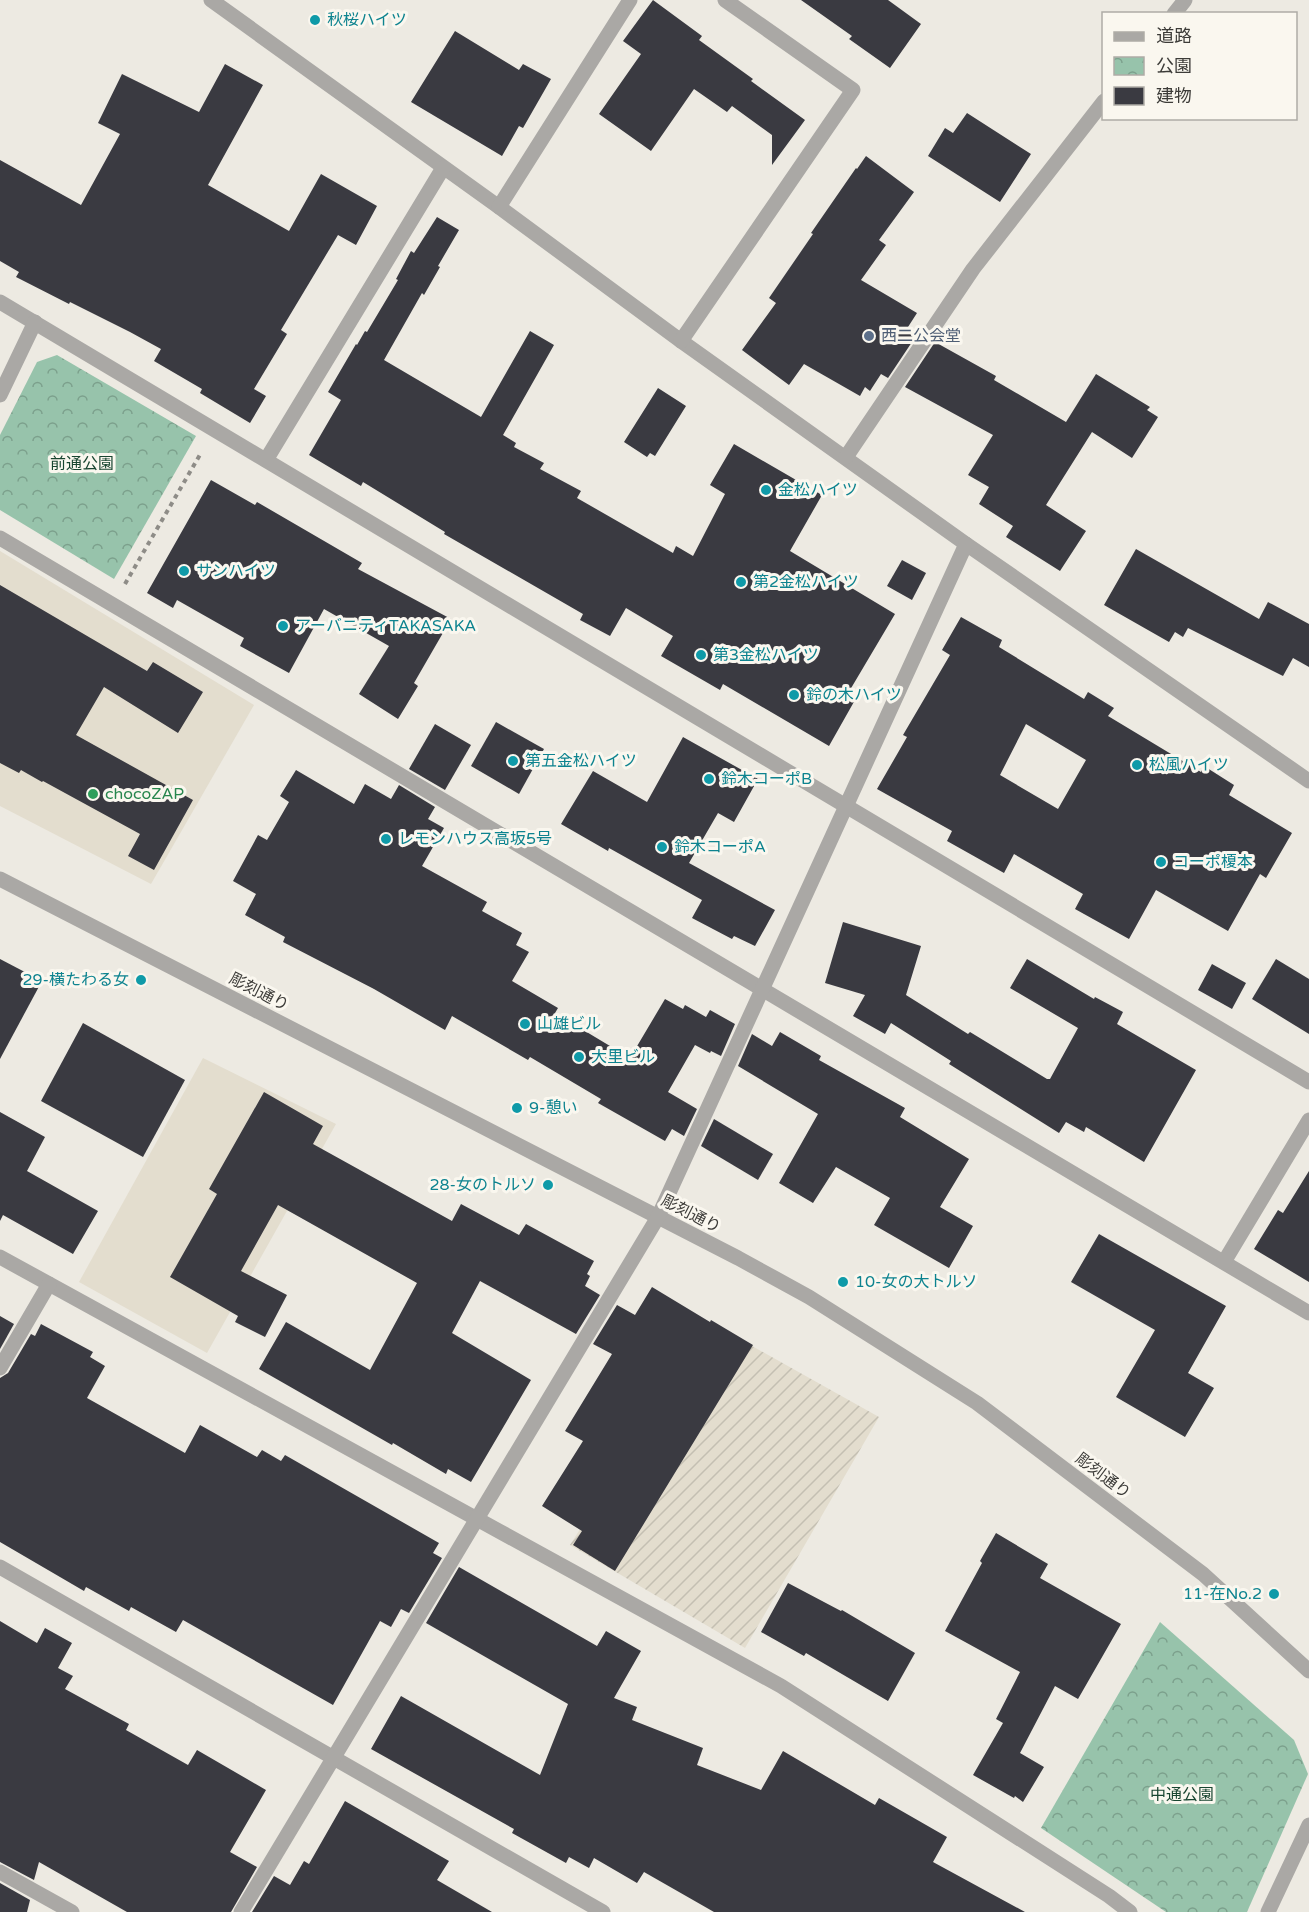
<svg xmlns="http://www.w3.org/2000/svg" width="1309" height="1912" font-family="'Varela Round','Noto Sans JP',sans-serif">
  <style>
    .built { fill: #e3ddce }
    .industrial { fill: url(#industrial-furrows) }
    .park { fill: url(#park-crowns) }
    .building { fill: #3a3a41; fill-rule: evenodd }
    .lines { fill: none; stroke-linecap: round; stroke-linejoin: round }
    .path { stroke: #8e8c87; stroke-width: 4; stroke-dasharray: 4.5 4.5; stroke-linecap: butt }
    .minor { stroke: #aaa8a5; stroke-width: 15 }
    .culture-dot { fill: #0f9aa8; stroke: #faf7ef; stroke-width: 2 }
    .service-dot { fill: #5c6f8a; stroke: #faf7ef; stroke-width: 2 }
    .leisure-dot { fill: #2e9e5b; stroke: #faf7ef; stroke-width: 2 }
    .labels { text-anchor: middle; dominant-baseline: central; stroke-width: 6; stroke-linejoin: round; paint-order: stroke }
    .culture-label { font-size: 16px; fill: #0d838f; stroke: #faf7ef; text-anchor: start }
    .service-label { font-size: 16px; fill: #4e5e75; stroke: #faf7ef; text-anchor: start }
    .park-label { font-size: 16px; fill: #184530; stroke: #faf7ef }
    .leisure-label { font-size: 16px; fill: #27864d; stroke: #faf7ef; text-anchor: start }
    .street-label { font-size: 16px; fill: #3c3b38; stroke: #faf7ef }
  </style>
  <defs>
    <pattern id="industrial-furrows" width="10" height="10" patternUnits="userSpaceOnUse" patternTransform="scale(1.5)"><rect width="10" height="10" fill="#e3ddce"/><path d="M-1 1l2-2M0 10L10 0M9 11l2-2" fill="none" stroke="#c4bfb2"/></pattern>
    <pattern id="park-crowns" width="20" height="18" patternUnits="userSpaceOnUse" patternTransform="scale(1.5)"><rect width="20" height="18" fill="#97c3ab"/><path d="M2 6a3 3 0 1 1 6 0M12 15a3 3 0 1 1 6 0" fill="none" stroke="#7ca08c"/></pattern>
  </defs>
  <rect width="100%" height="100%" fill="#edeae2"/>
  <!-- built -->
  <g class="built">
    <polygon points="0,551 254,705 151,884 0,806"/>
    <polygon points="203,1058 336,1124 207,1353 79,1282"/>
  </g>
  <!-- industrial -->
  <polygon class="industrial" points="711,1323 879,1417 745,1648 570,1545"/>
  <!-- park -->
  <g class="park">
    <polygon points="57,355 196,436 114,579 0,510 0,435 37,362"/>
    <polygon points="1160,1622 1294,1740 1308,1774 1247,1912 1166,1912 1041,1828"/>
  </g>
  <!-- building -->
  <g class="building">
    <polygon points="653,0 702,36 699,40 753,79 751,81 805,120 772,165 772,135 732,106 727,112 694,89 651,151 599,114 641,54 623,41"/>
    <polygon points="801,0 888,0 921,24 890,68 849,39 852,36"/>
    <polygon points="455,31 519,70 523,64 551,79 523,128 519,126 502,156 411,102"/>
    <polygon points="225,64 263,85 208,185 289,231 321,174 377,206 356,245 338,235 281,330 287,334 254,389 266,396 250,423 200,393 202,389 154,361 161,349 130,332 70,302 69,304 16,277 19,272 0,261 0,160 81,205 120,134 98,123 122,74 199,112"/>
    <polygon points="967,113 1031,154 1000,202 928,156 945,128 953,133"/>
    <polygon points="866,156 914,192 879,240 886,245 861,280 917,313 908,327 918,333 888,378 881,374 870,391 865,387 860,396 804,364 789,385 742,350 776,303 769,298 813,234 811,233 856,168 857,169"/>
    <polygon points="437,217 459,230 438,266 440,267 424,295 422,293 384,360 481,417 530,331 554,345 503,435 516,443 514,447 544,463 540,469 581,491 577,498 673,553 676,546 693,556 725,494 710,485 734,444 822,495 790,551 895,614 847,695 855,700 829,746 723,684 720,690 661,656 673,636 626,608 610,636 580,620 583,614 444,534 445,532 363,482 361,486 309,455 341,400 328,392 356,344 357,345 365,331 367,332 398,280 396,279 411,251 414,253"/>
    <polygon points="935,342 996,376 994,380 1066,422 1096,374 1150,407 1147,410 1158,417 1132,458 1092,432 1046,505 1086,531 1060,571 1006,537 1013,526 979,504 989,487 968,475 993,435 905,387"/>
    <polygon points="658,388 686,406 655,456 650,453 647,457 624,442"/>
    <polygon points="211,480 255,505 257,502 362,563 358,569 451,619 414,683 418,686 398,719 359,694 389,646 324,609 289,673 240,646 244,638 177,600 173,608 147,593"/>
    <polygon points="1136,549 1259,619 1268,602 1309,624 1309,667 1293,658 1283,676 1188,628 1183,637 1175,632 1169,642 1104,605"/>
    <polygon points="902,560 926,573 912,600 887,586"/>
    <polygon points="0,585 147,671 153,662 203,692 178,733 104,687 76,735 193,800 154,870 128,856 140,834 43,781 42,782 21,770 19,773 0,763"/>
    <path d="M961,617L1002,640L999,647L1084,699L1088,692L1114,708L1108,716L1201,772L1204,766L1234,785L1229,795L1292,833L1266,878L1260,874L1228,931L1156,890L1129,939L1075,909L1083,894L1014,854L1004,873L947,841L952,831L877,789L907,737L903,735L950,655L942,650ZM1026,724L1086,760L1058,809L1000,775Z"/>
    <polygon points="496,722 544,749 519,794 471,766"/>
    <polygon points="435,724 471,745 445,790 409,769"/>
    <polygon points="683,737 758,779 734,822 718,813 689,863 775,910 755,946 734,936 732,939 692,918 702,900 609,848 608,851 561,824 593,771 647,802"/>
    <polygon points="296,770 354,804 365,784 391,799 399,785 435,807 428,819 444,828 422,866 487,902 482,911 522,933 516,945 529,952 512,981 558,1008 555,1013 630,1058 665,999 683,1009 685,1005 706,1017 710,1010 735,1024 721,1056 711,1051 710,1053 695,1045 668,1092 697,1109 684,1136 672,1129 665,1141 598,1103 601,1099 530,1057 528,1060 452,1016 445,1030 374,989 283,942 285,937 245,915 256,894 233,881 258,835 267,840 289,802 280,796"/>
    <polygon points="843,922 921,946 906,995 968,1034 970,1032 1047,1079 1050,1079 1078,1028 1010,988 1027,959 1094,999 1095,997 1123,1012 1117,1024 1196,1070 1144,1162 1086,1127 1084,1132 1066,1122 1059,1133 949,1064 951,1061 891,1023 885,1034 853,1016 865,995 825,983"/>
    <polygon points="0,959 42,981 0,1059"/>
    <polygon points="1276,959 1309,979 1309,1034 1252,999"/>
    <polygon points="1212,964 1246,983 1232,1009 1198,990"/>
    <polygon points="83,1023 185,1080 143,1157 41,1101"/>
    <polygon points="780,1032 821,1056 819,1060 905,1108 900,1117 969,1159 940,1207 973,1226 949,1268 874,1225 890,1198 836,1167 813,1203 779,1183 818,1114 738,1066 752,1034 772,1046"/>
    <polygon points="264,1092 323,1126 313,1144 452,1221 461,1204 519,1235 526,1224 594,1261 587,1274 590,1276 585,1286 600,1295 576,1334 480,1281 452,1333 531,1380 471,1482 448,1469 446,1474 393,1443 392,1445 259,1369 286,1322 370,1370 417,1283 278,1205 241,1271 287,1295 265,1337 235,1322 238,1316 170,1277 217,1194 209,1189"/>
    <polygon points="0,1112 45,1137 27,1171 98,1211 73,1254 3,1215 0,1221"/>
    <polygon points="714,1119 773,1154 758,1180 701,1146"/>
    <polygon points="1309,1171 1309,1282 1254,1249 1278,1210 1283,1213"/>
    <polygon points="1099,1234 1226,1306 1188,1373 1214,1388 1185,1437 1116,1397 1155,1330 1071,1282"/>
    <polygon points="652,1287 710,1322 711,1320 753,1345 615,1571 573,1545 582,1531 542,1506 583,1441 565,1431 612,1354 593,1344 617,1305 635,1315"/>
    <polygon points="0,1316 14,1324 0,1349"/>
    <polygon points="41,1324 93,1352 90,1357 105,1366 87,1398 185,1453 200,1425 257,1457 262,1450 281,1461 285,1455 439,1543 433,1553 442,1558 409,1613 401,1609 391,1627 380,1621 333,1705 183,1620 176,1632 131,1607 129,1611 86,1587 84,1591 0,1542 0,1378 8,1373 31,1334 35,1336"/>
    <polygon points="996,1533 1048,1564 1040,1578 1121,1624 1078,1699 1055,1686 1020,1753 1044,1767 1023,1802 1015,1796 1014,1798 973,1775 1003,1723 996,1719 1020,1672 945,1631 982,1563 980,1561"/>
    <polygon points="459,1567 597,1646 606,1631 641,1651 614,1698 637,1707 632,1720 703,1748 697,1765 761,1790 783,1751 875,1805 879,1798 947,1837 933,1862 1025,1912 714,1912 644,1872 637,1883 594,1858 589,1868 569,1857 566,1863 512,1833 514,1829 371,1749 401,1696 540,1775 568,1704 426,1623"/>
    <polygon points="788,1583 841,1611 842,1610 915,1653 888,1701 806,1653 804,1656 761,1632"/>
    <polygon points="0,1621 37,1643 45,1628 72,1643 58,1668 73,1676 65,1689 129,1724 126,1730 188,1765 197,1750 266,1790 230,1852 257,1867 231,1912 127,1912 39,1862 34,1880 0,1862"/>
    <polygon points="345,1801 449,1861 437,1880 492,1912 252,1912 274,1876 290,1885 304,1861 309,1864"/>
    <polygon points="0,1883 30,1900 27,1912 0,1912"/>
  </g>
  <g class="lines">
    <!-- path -->
    <polyline class="path" points="125,584 201,453"/>
    <!-- minor -->
    <g class="minor">
      <polyline points="211,0 499,207 681,341 966,544 1309,781"/>
      <polyline points="1174,14 1185,0"/>
      <polyline points="499,207 630,0"/>
      <polyline points="0,302 1309,1082"/>
      <polyline points="681,341 853,90 725,0"/>
      <polyline points="0,395 35,322"/>
      <polyline points="846,457 973,269 1104,101"/>
      <polyline points="266,460 443,168"/>
      <polyline points="0,538 1309,1313"/>
      <polyline points="0,879 738,1258 809,1297 977,1403 1203,1574 1309,1671"/>
      <polyline points="0,1257 781,1686 1109,1896 1130,1912"/>
      <polyline points="1224,1262 1309,1120"/>
      <polyline points="0,1368 49,1284"/>
      <polyline points="0,1567 603,1912"/>
      <polyline points="0,1872 72,1912"/>
      <polyline points="241,1912 658,1217 966,544"/>
      <polyline points="1268,1912 1309,1825"/>
    </g>
  </g>
  <!-- markers -->
  <g class="culture-dot">
    <circle cx="315" cy="20" r="6"/>
    <circle cx="766" cy="490" r="6"/>
    <circle cx="184" cy="571" r="6"/>
    <circle cx="741" cy="582" r="6"/>
    <circle cx="283" cy="626" r="6"/>
    <circle cx="701" cy="655" r="6"/>
    <circle cx="794" cy="695" r="6"/>
    <circle cx="513" cy="761" r="6"/>
    <circle cx="1137" cy="765" r="6"/>
    <circle cx="709" cy="779" r="6"/>
    <circle cx="386" cy="839" r="6"/>
    <circle cx="662" cy="847" r="6"/>
    <circle cx="1161" cy="862" r="6"/>
    <circle cx="141" cy="980" r="6"/>
    <circle cx="525" cy="1024" r="6"/>
    <circle cx="579" cy="1057" r="6"/>
    <circle cx="517" cy="1108" r="6"/>
    <circle cx="548" cy="1185" r="6"/>
    <circle cx="843" cy="1282" r="6"/>
    <circle cx="1274" cy="1594" r="6"/>
  </g>
  <circle class="service-dot" cx="869" cy="336" r="6"/>
  <circle class="leisure-dot" cx="93" cy="794" r="6"/>
  <g class="labels">
    <!-- culture labels -->
    <g class="culture-label">
      <text x="327" y="20">秋桜ハイツ</text>
      <text x="778" y="490">金松ハイツ</text>
      <text x="196" y="571">サンハイツ</text>
      <text x="753" y="582">第2金松ハイツ</text>
      <text x="295" y="626">アーバニティTAKASAKA</text>
      <text x="713" y="655">第3金松ハイツ</text>
      <text x="806" y="695">鈴の木ハイツ</text>
      <text x="525" y="761">第五金松ハイツ</text>
      <text x="1149" y="765">松風ハイツ</text>
      <text x="721" y="779">鈴木コーポB</text>
      <text x="398" y="839">レモンハウス高坂5号</text>
      <text x="674" y="847">鈴木コーポA</text>
      <text x="1173" y="862">コーポ榎本</text>
      <text x="129" y="980" text-anchor="end">29-横たわる女</text>
      <text x="537" y="1024">山雄ビル</text>
      <text x="591" y="1057">大里ビル</text>
      <text x="529" y="1108">9-憩い</text>
      <text x="536" y="1185" text-anchor="end">28-女のトルソ</text>
      <text x="855" y="1282">10-女の大トルソ</text>
      <text x="1262" y="1594" text-anchor="end">11-在No.2</text>
    </g>
    <!-- service labels -->
    <g class="service-label">
      <text x="881" y="336">西二公会堂</text>
    </g>
    <!-- park labels -->
    <g class="park-label">
      <text x="82" y="464">前通公園</text>
      <text x="1182" y="1795">中通公園</text>
    </g>
    <!-- leisure labels -->
    <g class="leisure-label">
      <text x="105" y="794">chocoZAP</text>
    </g>
    <!-- street labels -->
    <g class="street-label">
      <text transform="translate(259 992) rotate(27)">彫刻通り</text>
      <text transform="translate(691 1214) rotate(27)">彫刻通り</text>
      <text transform="translate(1103 1476) rotate(37)">彫刻通り</text>
    </g>
  </g>
  <!-- legend -->
  <rect x="1102" y="12" width="195" height="108" fill="#faf7ef" stroke="#aeaca6" stroke-width="1.5"/>
  <rect x="1114" y="32" width="30" height="9" fill="#aaa8a5" stroke="#aeaca6" stroke-width="1.5"/>
  <text x="1156" y="42" font-size="18" fill="#3c3b38">道路</text>
  <rect x="1114" y="57" width="30" height="18" fill="url(#park-crowns)" stroke="#aeaca6" stroke-width="1.5"/>
  <text x="1156" y="72" font-size="18" fill="#3c3b38">公園</text>
  <rect x="1114" y="87" width="30" height="18" fill="#3a3a41" stroke="#aeaca6" stroke-width="1.5"/>
  <text x="1156" y="102" font-size="18" fill="#3c3b38">建物</text>
</svg>
